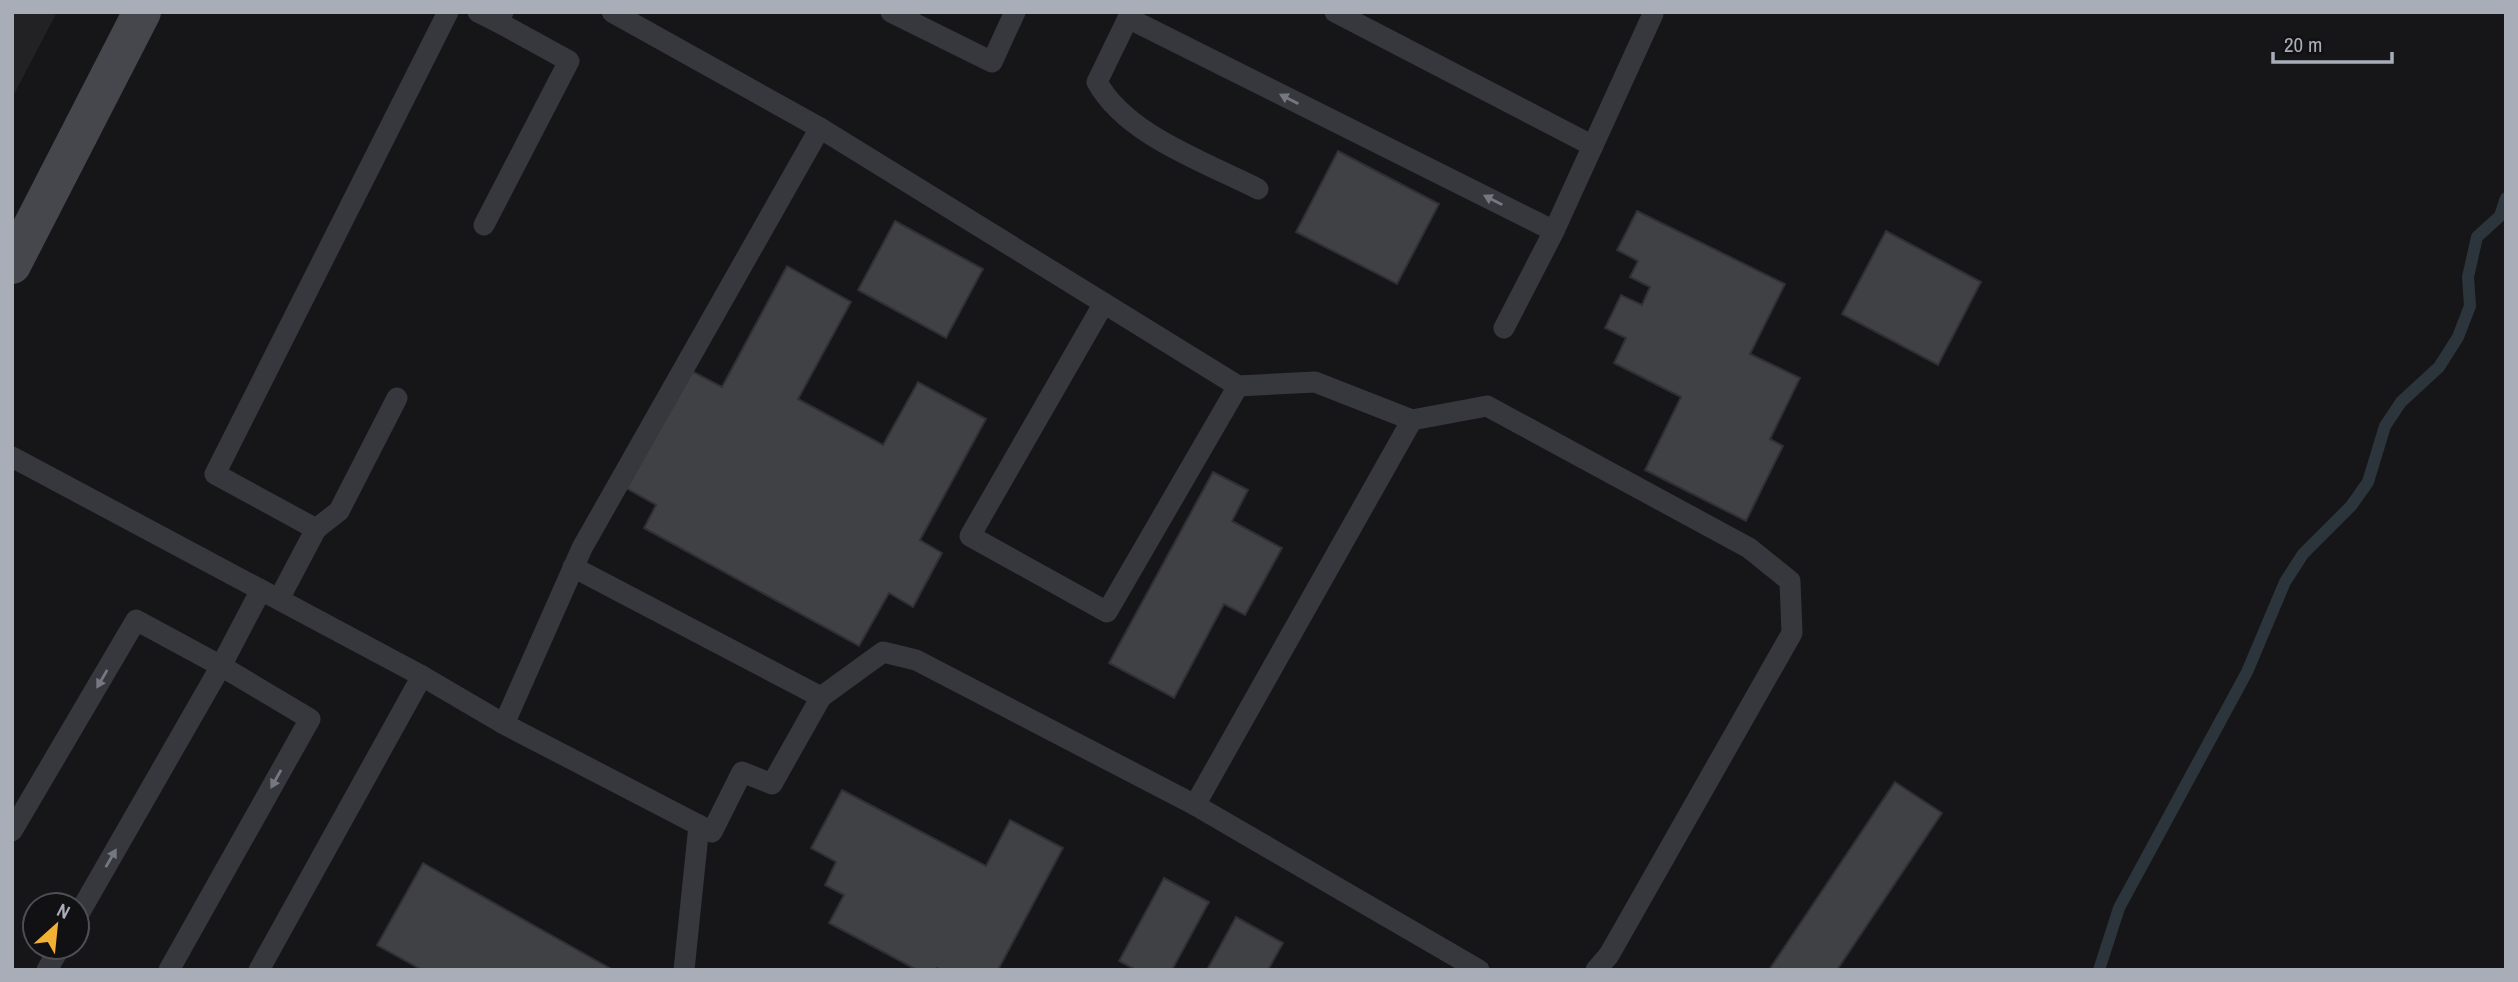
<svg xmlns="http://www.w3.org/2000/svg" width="2518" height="982" font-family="'Archivo Narrow',sans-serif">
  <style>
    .built { fill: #222225 }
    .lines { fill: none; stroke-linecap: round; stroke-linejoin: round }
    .stream { stroke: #2c353c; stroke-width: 12 }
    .building { fill: #404145; stroke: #303034; stroke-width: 2 }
    .lane { stroke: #37383d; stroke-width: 21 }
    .secondary { stroke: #45474d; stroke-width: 38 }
    .oneway { fill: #757881 }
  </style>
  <rect width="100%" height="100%" fill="#161618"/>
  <!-- built -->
  <polygon class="built" points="12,12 57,12 12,98"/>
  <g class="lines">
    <!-- stream -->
    <polyline class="stream" points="2099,970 2119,908 2247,672 2285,582 2303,554 2351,506 2368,482 2385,426 2401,402 2439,367 2458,337 2470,306 2468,277 2477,237 2500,216 2506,198"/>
  </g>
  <!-- building -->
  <g class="building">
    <polygon points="1338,151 1439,204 1397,284 1296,232"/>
    <polygon points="1637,211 1785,284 1750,354 1800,378 1770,439 1783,446 1746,521 1645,470 1681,397 1614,363 1626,338 1605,328 1621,295 1642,305 1650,287 1630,277 1638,261 1617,250"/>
    <polygon points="895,221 983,269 946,338 858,290"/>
    <polygon points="1886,231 1981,282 1938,365 1842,314"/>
    <polygon points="787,266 851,302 798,399 883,445 918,382 986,419 920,540 942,553 913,607 889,593 859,646 644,528 656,505 626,488 690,370 722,387"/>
    <polygon points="1213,472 1248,490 1232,521 1282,548 1245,615 1224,604 1174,698 1109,663"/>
    <polygon points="1895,782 1942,813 1837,970 1769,970"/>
    <polygon points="842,790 986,866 1010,820 1063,848 998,970 941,970 937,968 936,970 917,970 829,923 844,895 825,885 836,862 811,848"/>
    <polygon points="423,863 613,970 422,970 377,945"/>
    <polygon points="1164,878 1209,902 1172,970 1136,970 1119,961"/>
    <polygon points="1236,917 1283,943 1268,970 1207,970"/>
  </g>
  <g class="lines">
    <!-- lane -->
    <g class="lane">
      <polyline points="478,12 498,22"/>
      <polyline points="891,12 992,62 1015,12"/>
      <path d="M1131,12L1097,82C1126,135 1205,162 1258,189"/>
      <polyline points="1335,12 1593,146"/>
      <polyline points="1128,18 1554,231"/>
      <polyline points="820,128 1238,386 1107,612 970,536 1104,303"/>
      <polyline points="484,225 569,61 498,22 503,12"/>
      <polyline points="1504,328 1554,231 1653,14"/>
      <polyline points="1238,386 1315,382 1412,420 1487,406 1749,548 1790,581 1792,633 1609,955 1596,970"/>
      <polyline points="12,457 422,676 504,724 582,548 820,128 612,12"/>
      <polyline points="316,529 339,511 397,398"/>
      <polyline points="279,599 316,529 215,474 448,12"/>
      <polyline points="821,697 883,652 916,660 1195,805 1479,970"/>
      <polyline points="504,724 712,832 742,772 772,784 821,697 573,567"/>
      <polyline points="1195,805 1412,420"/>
      <polyline points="12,831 136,620 221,666 77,917"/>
      <polyline points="47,970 60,947"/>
      <polyline points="169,970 310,719 221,666 261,590"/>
      <polyline points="259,970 422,676"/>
      <polyline points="684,970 699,825"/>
    </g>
    <!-- secondary -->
    <polyline class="secondary" points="12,265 142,12"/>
  </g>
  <!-- one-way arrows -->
  <defs><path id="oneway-solid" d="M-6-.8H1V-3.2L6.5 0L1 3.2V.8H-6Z" transform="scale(1.75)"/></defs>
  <g class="oneway">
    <use href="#oneway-solid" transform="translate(1289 99) rotate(-153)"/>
    <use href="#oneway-solid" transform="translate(1493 200) rotate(-153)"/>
    <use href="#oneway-solid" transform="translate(102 679) rotate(120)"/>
    <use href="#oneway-solid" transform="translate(276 779) rotate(119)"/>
    <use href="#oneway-solid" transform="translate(111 858) rotate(-60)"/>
  </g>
  <!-- border -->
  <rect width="2518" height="982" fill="none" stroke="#a8adb8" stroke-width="28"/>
  <!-- north arrow -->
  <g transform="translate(56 926) rotate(27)"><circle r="33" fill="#111113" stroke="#4d4f55" stroke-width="2"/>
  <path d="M0-5L12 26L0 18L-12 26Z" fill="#f2b134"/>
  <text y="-10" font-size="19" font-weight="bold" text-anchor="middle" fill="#a8adb8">N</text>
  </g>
  <!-- scale -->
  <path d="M2273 52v10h119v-10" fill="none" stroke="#a8adb8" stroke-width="3.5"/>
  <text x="2284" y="52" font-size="21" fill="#a8adb8" stroke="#111113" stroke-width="5" paint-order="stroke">20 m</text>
</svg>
